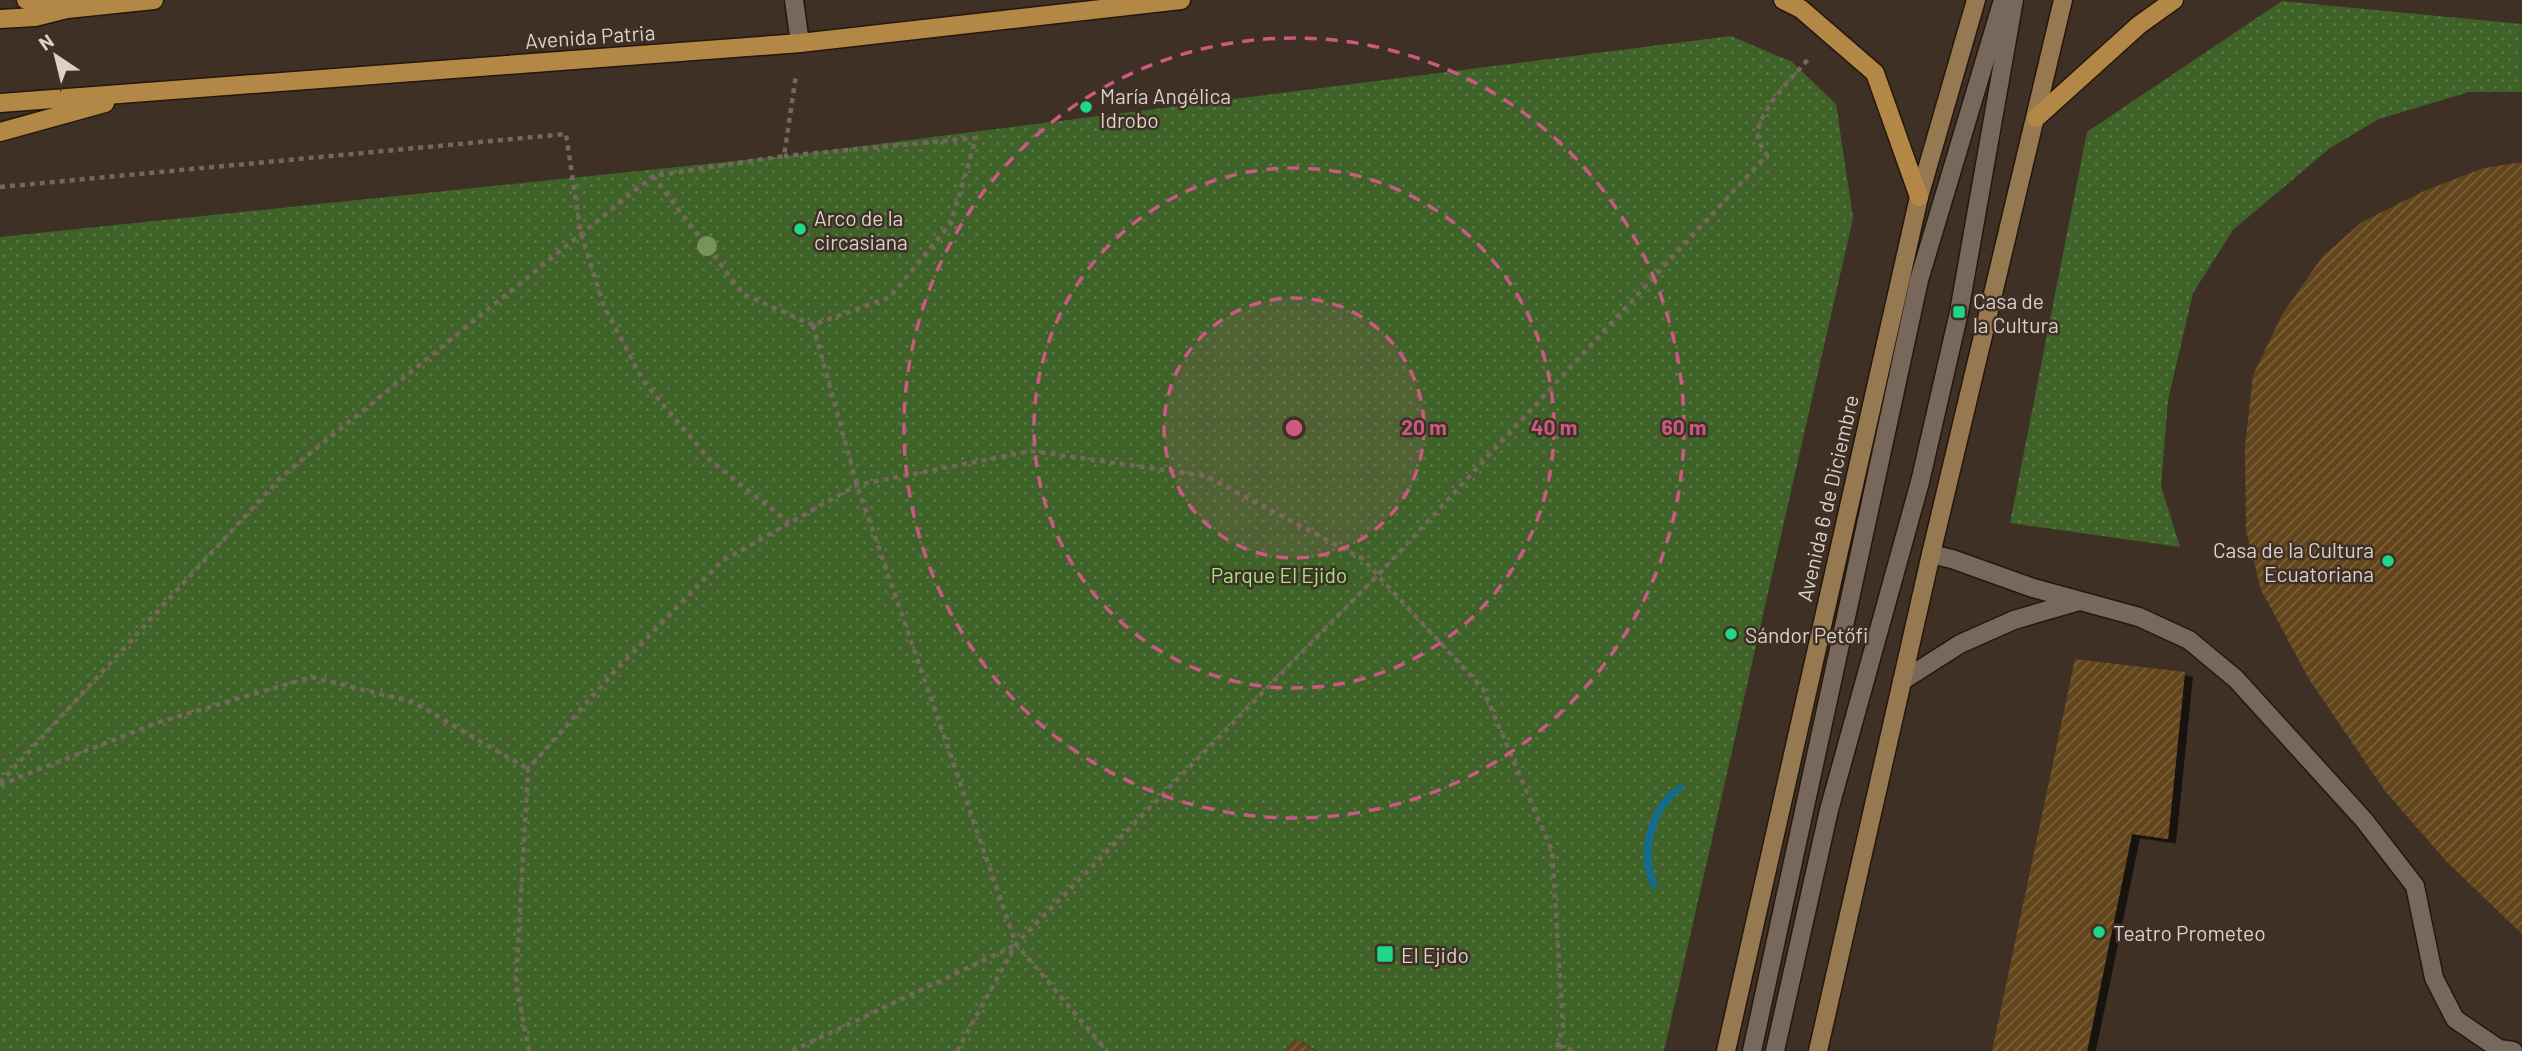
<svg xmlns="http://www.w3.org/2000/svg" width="2522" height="1051" font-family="Barlow,sans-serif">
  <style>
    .grass { fill: url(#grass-dots) }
    .water { fill: #156b8e }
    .building { fill: url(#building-hatch); filter: url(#shadow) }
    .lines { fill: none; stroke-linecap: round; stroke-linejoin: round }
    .service-casing { stroke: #25170d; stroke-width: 21 }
    .tertiary-casing { stroke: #25170d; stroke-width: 21 }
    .secondary-casing { stroke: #25170d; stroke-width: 21 }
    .primary-casing { stroke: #25170d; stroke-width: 21 }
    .path { stroke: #75675e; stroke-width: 4.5; stroke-dasharray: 5 5; stroke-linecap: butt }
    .service { stroke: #78675b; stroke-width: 18 }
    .tertiary { stroke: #78675b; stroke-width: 18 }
    .secondary { stroke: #967851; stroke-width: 18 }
    .primary { stroke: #b38847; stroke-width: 18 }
    .tree { fill: #779356 }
    .ring { fill: none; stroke: #cb5982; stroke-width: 3.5; stroke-dasharray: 12 9 }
    .poi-dot { fill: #1fd887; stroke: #3f3025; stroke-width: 2.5 }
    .labels { text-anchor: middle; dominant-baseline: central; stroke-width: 5; stroke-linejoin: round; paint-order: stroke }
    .street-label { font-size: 21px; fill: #dbd1ca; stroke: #3f3025 }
    .poi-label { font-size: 21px; fill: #dbd1ca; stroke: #3f3025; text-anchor: start }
    .park-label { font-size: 21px; fill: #a4e47f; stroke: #3f3025 }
    .centre { fill: #cb5982; stroke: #3f3025; stroke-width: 3.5 }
    .ring-label { font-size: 21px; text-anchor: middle; font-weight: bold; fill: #cb5982; stroke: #3f3025; stroke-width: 5; stroke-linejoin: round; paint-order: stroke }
  </style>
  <defs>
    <pattern id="grass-dots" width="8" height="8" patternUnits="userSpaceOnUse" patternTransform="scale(1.75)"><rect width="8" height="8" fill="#3f6229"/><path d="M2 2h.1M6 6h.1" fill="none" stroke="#5a7747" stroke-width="1.8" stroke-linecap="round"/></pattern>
    <pattern id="building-hatch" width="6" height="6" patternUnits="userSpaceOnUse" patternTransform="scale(1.75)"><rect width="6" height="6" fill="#64451c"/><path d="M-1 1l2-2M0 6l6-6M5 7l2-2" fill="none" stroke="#7a5f3c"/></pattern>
    <filter id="shadow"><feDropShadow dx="8" dy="4.5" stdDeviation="0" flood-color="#0009"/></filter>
  </defs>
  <rect width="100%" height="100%" fill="#3f3025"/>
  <!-- grass -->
  <g class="grass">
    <polygon points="2282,1 2522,24 2522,92 2469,92 2379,119 2330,148 2233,230 2193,293 2168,400 2161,486 2180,547 2010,523 2087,132"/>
    <polygon points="1731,36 1792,62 1836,104 1853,218 1664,1051 0,1051 0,237 784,156"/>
  </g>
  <!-- water -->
  <path class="water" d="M1682,783L1684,788C1654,810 1644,853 1658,887L1653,889C1635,863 1645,818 1665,796C1670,791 1676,787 1682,783Z"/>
  <!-- building -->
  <g class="building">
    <polygon points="2522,162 2522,934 2447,862 2385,791 2309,679 2261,590 2246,531 2245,447 2253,375 2282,315 2322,257 2362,222 2424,191 2484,168"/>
    <polygon points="2075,659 2185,672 2168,839 2132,834 2087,1051 1992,1051"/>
    <polygon points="1295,1038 1315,1051 1284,1051"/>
  </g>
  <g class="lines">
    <!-- service casing -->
    <g class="service-casing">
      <g id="service">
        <polyline points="1931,554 1952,559 2033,588 2139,617 2189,640 2236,679 2364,820 2415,886 2434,978 2455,1019 2499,1049 2513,1051"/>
        <polyline points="1902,681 1960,644 2014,620 2079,601"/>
        <polyline points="1752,1051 1919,280 2003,0"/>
        <polyline points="1775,1051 1829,810 1920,482 1959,312 2014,0"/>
      </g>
    </g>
    <!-- tertiary casing -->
    <g class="tertiary-casing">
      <polyline id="tertiary" points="794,0 800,43"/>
    </g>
    <!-- secondary casing -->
    <g class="secondary-casing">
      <g id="secondary">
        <polyline points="1726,1051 1919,197 1976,0"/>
        <polyline points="1818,1051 1931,554 2063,0"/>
      </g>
    </g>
    <!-- primary casing -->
    <g class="primary-casing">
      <g id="primary">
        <polyline points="26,0 60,8"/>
        <polyline points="1783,0 1801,9 1875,73 1919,197"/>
        <polyline points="0,19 35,17 67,9 154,0"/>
        <polyline points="0,103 800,43 1181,0"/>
        <polyline points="2036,118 2139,25 2174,0"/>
        <polyline points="0,132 105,103"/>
      </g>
    </g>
    <!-- path -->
    <g class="path">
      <polyline points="653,176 743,294 813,325 890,297 951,223 976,138 784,156"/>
      <polyline points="0,187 566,134 581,234 604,306 644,382 710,460 789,523"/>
      <polyline points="813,325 857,485 1016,944 1107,1051"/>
      <polyline points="0,783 282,476 653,176 784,156 796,75"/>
      <polyline points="0,785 156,723 311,677 413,702 528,769"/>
      <polyline points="1558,1046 1576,1051"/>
      <polyline points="529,1051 516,983 528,769 614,672 722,561 857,485 1031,451 1206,476 1363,559 1483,689 1552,851 1563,1027 1556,1051"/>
      <polyline points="792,1051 1016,945"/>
      <path d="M957,1051L1016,944L1378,575L1767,155C1763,149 1758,142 1758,135C1757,111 1795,75 1810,57"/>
    </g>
    <!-- service -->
    <use href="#service" class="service"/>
    <!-- tertiary -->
    <use href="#tertiary" class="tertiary"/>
    <!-- secondary -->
    <use href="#secondary" class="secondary"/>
    <!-- primary -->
    <use href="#primary" class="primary"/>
  </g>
  <!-- trees -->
  <circle class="tree" cx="707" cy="246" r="10"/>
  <!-- distance rings -->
  <circle cx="1294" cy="428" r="130" fill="#cb5982" fill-opacity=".12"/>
  <g class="ring">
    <circle cx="1294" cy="428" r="130"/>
    <circle cx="1294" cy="428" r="260"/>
    <circle cx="1294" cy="428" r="390"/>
  </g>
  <!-- markers -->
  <g class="poi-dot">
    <circle cx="1086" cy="107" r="7"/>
    <circle cx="800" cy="229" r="7"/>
    <rect x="1952" y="305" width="14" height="14" rx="3.5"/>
    <circle cx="2388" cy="561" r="7"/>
    <circle cx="1731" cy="634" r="7"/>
    <circle cx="2099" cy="932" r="7"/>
    <rect x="1376" y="945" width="18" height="18" rx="3.5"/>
  </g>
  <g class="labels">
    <!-- street labels -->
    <g class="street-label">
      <text transform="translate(590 36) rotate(-4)">Avenida Patria</text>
      <text transform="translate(1827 498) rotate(-77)">Avenida 6 de Diciembre</text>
    </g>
    <!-- poi labels -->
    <g class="poi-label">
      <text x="1100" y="95">María Angélica<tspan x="1100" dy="24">Idrobo</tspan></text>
      <text x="814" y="217">Arco de la<tspan x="814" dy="24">circasiana</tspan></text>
      <text x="1973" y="300">Casa de<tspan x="1973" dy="24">la Cultura</tspan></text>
      <text x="2374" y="549" text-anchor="end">Casa de la Cultura<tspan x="2374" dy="24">Ecuatoriana</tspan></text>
      <text x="1745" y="634">Sándor Petőfi</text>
      <text x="2113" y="932">Teatro Prometeo</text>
      <text x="1401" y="954">El Ejido</text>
    </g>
    <!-- park labels -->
    <g class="park-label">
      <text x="1279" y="574">Parque El Ejido</text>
    </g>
  </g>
  <circle cx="1294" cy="428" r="10" class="centre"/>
  <g class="ring-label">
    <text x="1424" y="435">20 m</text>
    <text x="1554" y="435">40 m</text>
    <text x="1684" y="435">60 m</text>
  </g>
  <!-- north arrow -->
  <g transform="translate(56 56) rotate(325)" stroke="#3f3025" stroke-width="5" paint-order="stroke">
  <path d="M0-5L12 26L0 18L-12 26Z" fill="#dbd1ca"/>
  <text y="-10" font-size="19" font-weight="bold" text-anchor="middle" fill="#dbd1ca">N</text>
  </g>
</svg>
